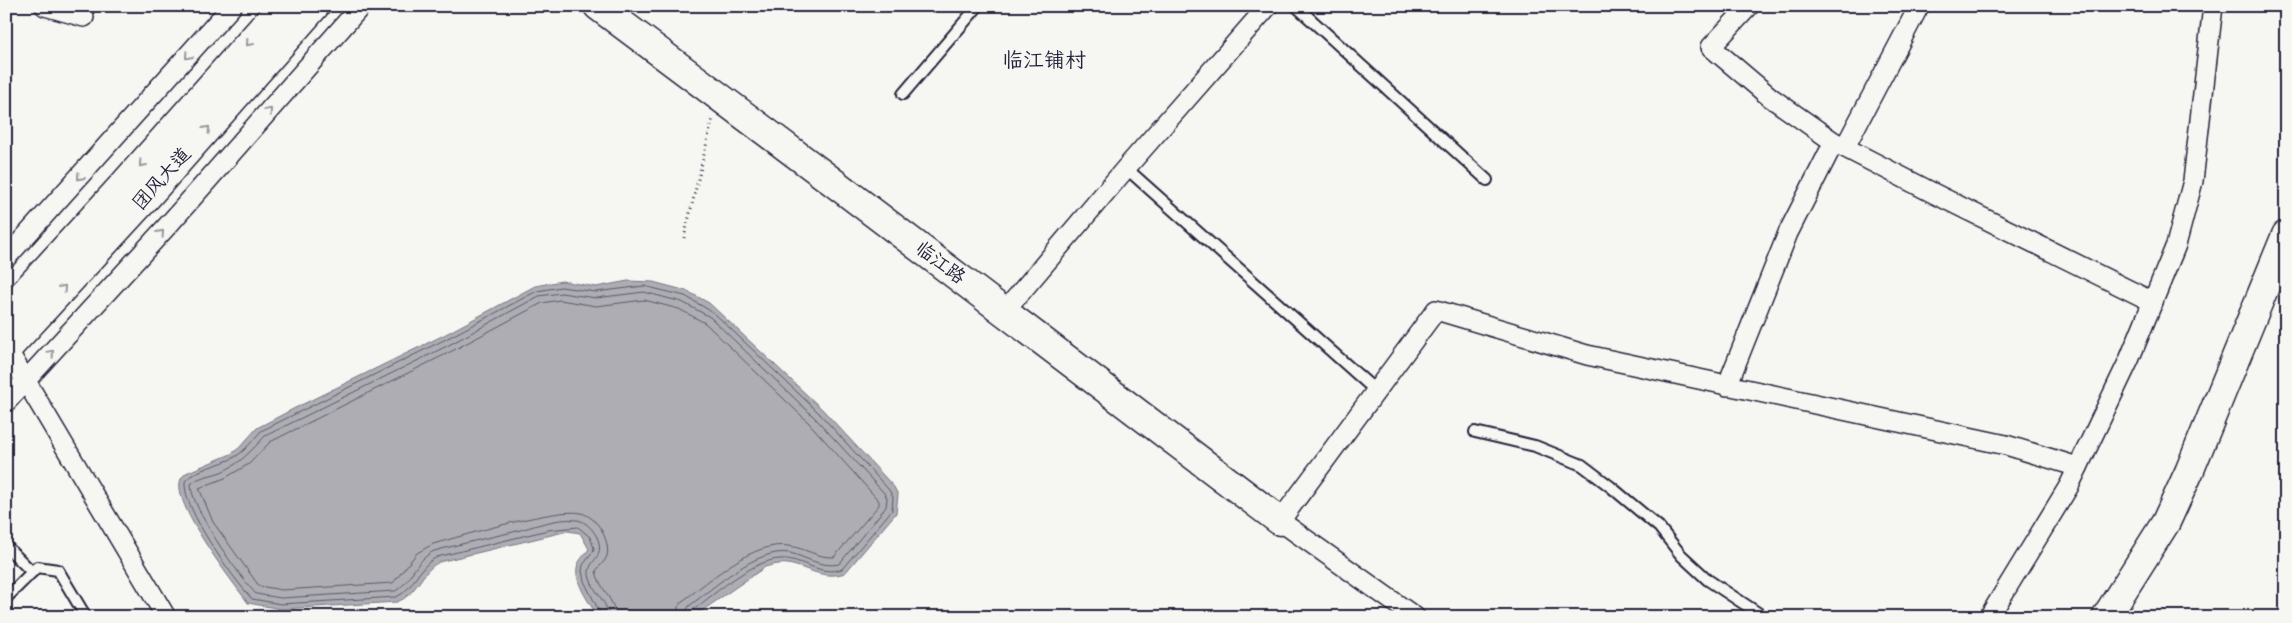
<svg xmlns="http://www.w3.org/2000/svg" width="2292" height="623" font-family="'Architects Daughter','LXGW WenKai TC',sans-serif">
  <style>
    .water { fill: #adadb3; stroke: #757583 }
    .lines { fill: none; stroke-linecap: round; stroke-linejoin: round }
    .shore { stroke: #5a5a6b; stroke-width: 1 }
    .lane-casing { stroke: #22223b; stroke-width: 14 }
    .street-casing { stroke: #22223b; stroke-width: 22 }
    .secondary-casing { stroke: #22223b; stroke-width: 31 }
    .primary-casing { stroke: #22223b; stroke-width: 31 }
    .path { stroke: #22223b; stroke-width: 3; stroke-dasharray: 1 4; stroke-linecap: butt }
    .lane { stroke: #f6f6f2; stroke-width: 10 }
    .street { stroke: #f6f6f2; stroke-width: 19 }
    .secondary { stroke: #f6f6f2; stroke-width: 28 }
    .primary { stroke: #f6f6f2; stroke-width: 28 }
    .oneway { stroke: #9797a0 }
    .labels { text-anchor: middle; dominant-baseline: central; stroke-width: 4.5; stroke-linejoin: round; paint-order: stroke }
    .street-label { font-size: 19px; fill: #22223b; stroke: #f6f6f2 }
    .quarter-label { font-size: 21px; fill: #22223b; stroke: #f6f6f2 }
  </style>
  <rect width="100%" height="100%" fill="#f6f6f2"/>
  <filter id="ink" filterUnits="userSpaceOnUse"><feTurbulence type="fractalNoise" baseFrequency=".02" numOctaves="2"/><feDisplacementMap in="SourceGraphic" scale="10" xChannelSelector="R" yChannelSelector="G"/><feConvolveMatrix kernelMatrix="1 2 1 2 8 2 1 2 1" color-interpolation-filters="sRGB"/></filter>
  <g filter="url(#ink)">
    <!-- water -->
    <path class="water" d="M562,281L596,287L628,281L653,282L687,291L709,303L823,410L894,487L898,495L896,513L845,573C823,580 809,568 788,564C780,563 772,565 765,567L693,617H598C590,603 570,578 579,562C582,557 586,553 589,549L580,533L568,531L439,562C421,571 417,595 397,602L281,609L248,603C233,582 170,503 181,479C182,477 184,475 186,473L231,454L239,448L257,428L295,408L444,335L535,286Z"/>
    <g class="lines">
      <!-- shore -->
      <g class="shore">
        <path d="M602,617L584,581L582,571L583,565L593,552L594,548L590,537L578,527L548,530L437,557C417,567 414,590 396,597L281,604L252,599C233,578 182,509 185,481C195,469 221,465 235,457C246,450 253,440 261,431L446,339L537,291L561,287L596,292L644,286L685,296L714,313L819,413L889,490L893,497L892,510L842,569C821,576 806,561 786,559C756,556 716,593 693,610L690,617"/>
        <path d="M609,617C608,603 594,592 590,579C584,560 607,560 597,537C593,530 586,521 577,520C557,517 533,527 513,532C487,538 460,544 434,551C413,562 411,583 395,591L281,598L256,594C239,576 190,507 191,484C199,476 211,476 221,472C240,464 251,451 265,436L449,345L539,296L561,293L596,298L644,292L682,302L710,317L815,418L884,493L887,498L886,507L839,564C821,568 806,557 790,553C757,547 714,588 689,606L684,617"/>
        <path d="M616,617C615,600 599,588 596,571C599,566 605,562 607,556C609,548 606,540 603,533C599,524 590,515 581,513C557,507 462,536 433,544L417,553L393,583L282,590L259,586L213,522L199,488L225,478L249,464L270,442L452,351L542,303L560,300L596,306L644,300L679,309L705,323L809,423L879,501V505L834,557C818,558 805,548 789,546C754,540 711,580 684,600L678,607L677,617"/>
      </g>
      <!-- lane casing -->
      <g class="lane-casing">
        <g id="lane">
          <polyline points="1296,6 1487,180"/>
          <polyline points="903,94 978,6"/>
          <polyline points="1126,168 1376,391"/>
          <polyline points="1475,432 1535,446 1582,465 1611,487 1659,527 1681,555 1708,580 1764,617"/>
          <polyline points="6,546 32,572"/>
          <polyline points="6,598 37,567 58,570 86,617"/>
        </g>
      </g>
      <!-- street casing -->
      <g class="street-casing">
        <g id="street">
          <polyline points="45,6 84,17"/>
          <polyline points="1749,6 1711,47 1770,97 1834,142 1935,194 2153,302"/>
          <polyline points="1845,147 1919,6"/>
          <polyline points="6,258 232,6"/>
          <polyline points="1004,312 1126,168 1268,6"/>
          <polyline points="7,349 166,617"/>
          <polyline points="1727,386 1788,233 1834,142"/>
          <polyline points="6,402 170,223 361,6"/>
          <polyline points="1415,617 1280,521 1436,310 1587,355 2006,445 2078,467"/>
          <polyline points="1989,617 2069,486 2129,360 2176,245 2193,181 2213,6"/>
        </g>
      </g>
      <!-- secondary casing -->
      <g class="secondary-casing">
        <g id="secondary">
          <polyline points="598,6 825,176 1280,521"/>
          <polyline points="2106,617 2166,522 2189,472 2286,235"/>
        </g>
      </g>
      <!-- primary casing -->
      <g class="primary-casing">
        <g id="primary">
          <polyline points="6,313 125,183 282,6"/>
          <polyline points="6,350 144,200 315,6"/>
        </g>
      </g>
      <!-- path -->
      <polyline class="path" points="684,238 713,117"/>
      <!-- lane -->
      <use href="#lane" class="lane"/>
      <!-- street -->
      <use href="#street" class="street"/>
      <!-- secondary -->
      <use href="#secondary" class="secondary"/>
      <!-- primary -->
      <use href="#primary" class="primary"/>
    </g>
    <!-- one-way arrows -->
    <defs><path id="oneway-chevron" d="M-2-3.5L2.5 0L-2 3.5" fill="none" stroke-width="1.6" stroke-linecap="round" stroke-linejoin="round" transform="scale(1.25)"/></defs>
    <g class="oneway">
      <use href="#oneway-chevron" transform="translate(249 43) rotate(132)"/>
      <use href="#oneway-chevron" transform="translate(188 56) rotate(131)"/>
      <use href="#oneway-chevron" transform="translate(269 111) rotate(-49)"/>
      <use href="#oneway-chevron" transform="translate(207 129) rotate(-48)"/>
      <use href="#oneway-chevron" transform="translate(142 164) rotate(132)"/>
      <use href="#oneway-chevron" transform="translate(80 177) rotate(132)"/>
      <use href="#oneway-chevron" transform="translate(161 233) rotate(-48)"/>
      <use href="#oneway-chevron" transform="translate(63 288) rotate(-48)"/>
      <use href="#oneway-chevron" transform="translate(51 353) rotate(-48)"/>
    </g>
  </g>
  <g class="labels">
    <!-- street labels -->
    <g class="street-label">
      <text transform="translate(162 179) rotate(-48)">团风大道</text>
      <text transform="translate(940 263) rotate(37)">临江路</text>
    </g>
    <!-- quarter labels -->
    <g class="quarter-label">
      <text x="1044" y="60">临江铺村</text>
    </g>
  </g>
  <!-- margin -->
  <rect width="2292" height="623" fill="none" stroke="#f6f6f2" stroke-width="25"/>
  <rect x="12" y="12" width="2267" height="598" fill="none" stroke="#22223b" stroke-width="2" filter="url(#ink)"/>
</svg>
